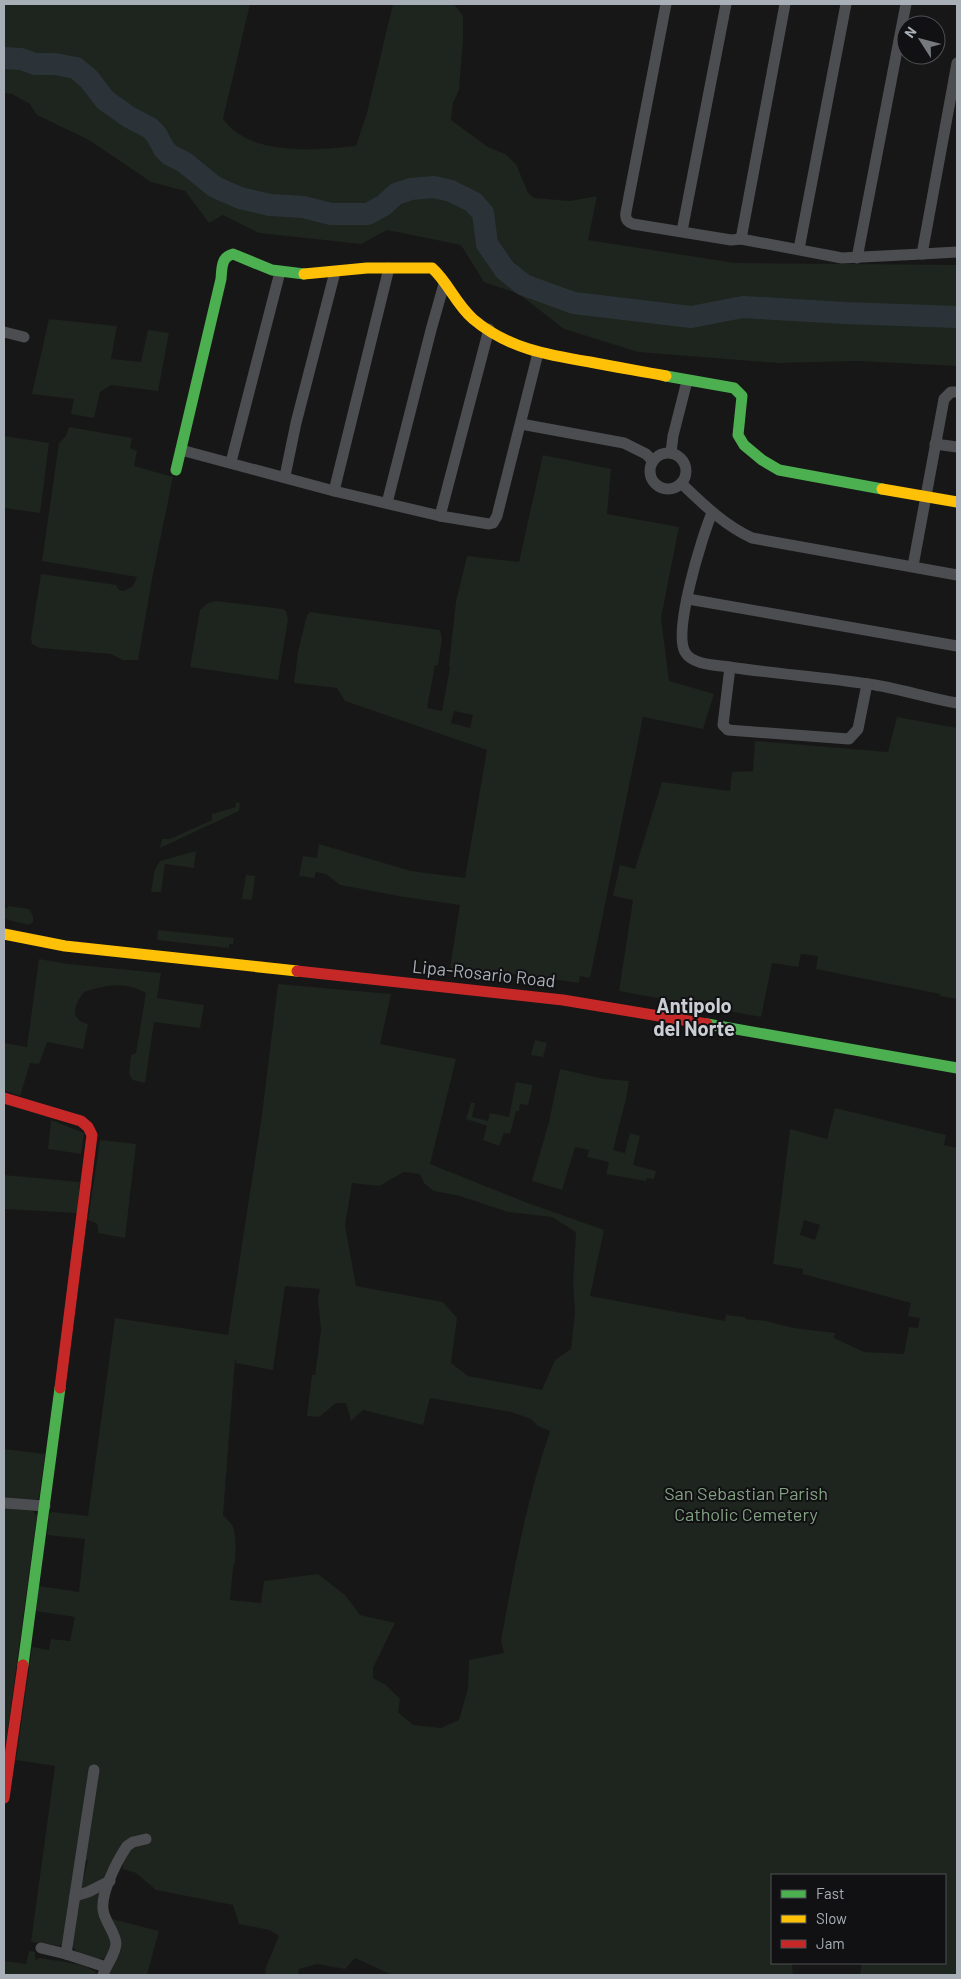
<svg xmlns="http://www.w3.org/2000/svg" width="961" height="1979" font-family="Barlow,sans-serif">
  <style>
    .green { fill: #1e241e; fill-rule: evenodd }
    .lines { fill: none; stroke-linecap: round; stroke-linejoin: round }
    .river { stroke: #2b3338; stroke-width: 22 }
    .street { stroke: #4c4d50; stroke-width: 11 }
    .fast { stroke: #4caf50; stroke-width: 11 }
    .slow { stroke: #ffc107; stroke-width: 11 }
    .jam { stroke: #c62828; stroke-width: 11 }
    .labels { text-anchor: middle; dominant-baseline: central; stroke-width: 4; stroke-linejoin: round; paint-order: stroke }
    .street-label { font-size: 18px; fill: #a9afb7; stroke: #111113 }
    .park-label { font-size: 18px; fill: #83a182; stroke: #111113 }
    .quarter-label { font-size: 20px; font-weight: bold; fill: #cacdd3; stroke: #111113 }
  </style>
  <rect width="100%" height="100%" fill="#171717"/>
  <!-- green -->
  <g class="green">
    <path d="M4,4H250L223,119C251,157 315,150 356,146L367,113L393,4H454L463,16V39L459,90L453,103L451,120L488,147L505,154L516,164L528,193L534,198L570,201L597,196L588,240L735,263L957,265V366L857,361L777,363L638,352L564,329L519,294L484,282L461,245L387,230L361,244L259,233L223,215L209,223L185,191L151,182L89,140L37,115L30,104L12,94L4,93Z"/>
    <polygon points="49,319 117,326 111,359 141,362 148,330 169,333 158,391 111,385 100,392 94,418 71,414 74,399 32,394"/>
    <polygon points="69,427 132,438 130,448 137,451 134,466 173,477 152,579 138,660 123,660 111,654 40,648 32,644 31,638 41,574 116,585 119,590 124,591 133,586 137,577 42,561 59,443 66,436"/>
    <polygon points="4,436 49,443 40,513 4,508"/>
    <path d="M543,455L611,469L607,514L679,527L661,618L669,681L714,694L703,729L643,717L590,978L580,976L579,983L533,976L450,968L460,905L404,897L340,885L326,874L316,872L314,878L299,876L303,856L317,858L319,844L411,871L465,878L487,750L345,701L337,688L294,683L298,652L307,615L310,612L440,630L442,639L438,665H435L427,708L442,711L450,668L449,665L456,602L467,556L519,562ZM454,711L473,715L470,728L451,723Z"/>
    <polygon points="216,601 283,609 286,611 288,619 278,680 190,667 200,610 208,603"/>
    <polygon points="897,717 957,728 957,999 940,996 940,994 816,969 818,956 801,954 798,967 772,963 761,1017 619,991 633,900 613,896 620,865 635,869 662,782 730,791 732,772 753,771 755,741 888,752"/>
    <polygon points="236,802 240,803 239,811 160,848 162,839 170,839 212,820 212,814 236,807"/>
    <polygon points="196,851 194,868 165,864 161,892 151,892 155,869 160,861"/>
    <polygon points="246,875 255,876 252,900 242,899"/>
    <polygon points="9,906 29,909 33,916 33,922 29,925 4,919 4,910"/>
    <polygon points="158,930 234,938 233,944 229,944 229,948 157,940"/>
    <path d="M39,959L68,964L161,973L157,998L204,1005L200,1028L154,1022L145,1083L133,1080L129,1074L131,1055L136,1053L146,993C124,981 107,985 84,992C75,1004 68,1019 88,1024L83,1049L47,1042L39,1064L30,1063L20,1096L4,1090V1043L27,1047Z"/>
    <path d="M278,984L391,994L380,1044L456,1059L430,1164L525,1202L604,1230L590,1296L725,1321L726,1315L745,1317V1319L766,1321L794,1328L835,1333L834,1338L864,1352L904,1354L909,1327L918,1328L920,1318L908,1316L911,1303L803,1274V1269L773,1264L790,1129L827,1139L835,1108L946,1135L944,1145L957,1148V1975H860L862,1963H945V1875H772V1963H792L793,1975H392L355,1958L345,1969L317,1964L299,1969L298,1975H265L266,1967L279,1936L270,1930L239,1924L233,1905L156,1890L136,1873L123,1869V1863L134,1838L109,1876L85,1889L81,1888L88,1860H76L62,1946L31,1942L55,1766L16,1760L32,1647L49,1650L51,1639L70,1641L75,1617L35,1611L39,1586L79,1592L85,1539L47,1535L49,1514L52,1512L88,1516L115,1318L228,1335L262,1115ZM404,1172L420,1174L424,1183L434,1191L460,1196L508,1212L552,1217L576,1232L573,1283L575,1312L571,1349L555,1360L542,1390L468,1376L451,1363L457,1318L443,1302L356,1286L345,1225L352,1183L379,1186ZM804,1220L820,1225L815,1240L800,1235ZM285,1286L320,1289L318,1298L321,1330L315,1375H312L307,1416L319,1417L336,1403H346L351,1421L363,1410L423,1425L430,1398L511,1412L531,1419L538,1426L550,1431C526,1502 514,1569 501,1641L504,1653L469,1660L468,1688L459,1720L441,1728L413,1725L398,1712L400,1699L386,1685L373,1678V1668L395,1623L360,1615L346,1596L318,1574L264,1581L261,1603L230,1600L233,1567C237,1561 236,1535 233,1527C232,1523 226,1519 223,1515L235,1359L236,1363L273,1370Z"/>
    <polygon points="535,1040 547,1043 543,1057 531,1055"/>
    <polygon points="560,1069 604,1079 629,1081 626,1099 613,1150 625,1153 630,1133 640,1136 633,1165 656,1171 654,1179 647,1178 646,1181 606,1174 609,1162 587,1157 589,1150 575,1147 562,1190 532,1181 549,1122"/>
    <polygon points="516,1082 533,1085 528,1105 520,1104 519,1111 516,1111 510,1134 504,1133 499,1146 483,1140 487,1126 466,1119 471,1103 475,1103 472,1117 488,1121 490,1113 509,1117"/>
    <polygon points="51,1120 84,1133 81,1154 48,1149"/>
    <polygon points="100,1140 136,1144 125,1238 98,1233 98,1226 96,1223 88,1220"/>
    <polygon points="4,1175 80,1182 77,1213 4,1209"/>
    <polygon points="4,1449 45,1454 39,1498 37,1499 4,1499"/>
    <polygon points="4,1508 33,1511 37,1516 4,1757"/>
    <path d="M103,1888L112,1944L106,1958C94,1961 75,1955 72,1944L79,1897Z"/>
    <polygon points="108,1918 159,1931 147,1975 108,1975 117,1954"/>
    <path d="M29,1951L35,1952V1960L40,1958C54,1961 91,1963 98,1975H4V1961L26,1964Z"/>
  </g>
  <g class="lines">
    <!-- river -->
    <polyline class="river" points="4,58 21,59 35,64 55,64 76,68 89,79 105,100 129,117 150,128 156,134 164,149 170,155 184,162 215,187 240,198 270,205 303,207 331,214 368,214 384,205 396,194 411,189 434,187 451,191 473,202 483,213 487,244 505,270 524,285 574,303 691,317 743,307 845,313 957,317"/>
    <!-- street -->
    <g class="street">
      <path d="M666,4L626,212C625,218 627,222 633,224L731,240L741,239L842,258L922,254L957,63"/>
      <polyline points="682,231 726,4"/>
      <polyline points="741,239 785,4"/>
      <polyline points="799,249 846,4"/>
      <polyline points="922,254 957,252"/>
      <polyline points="857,258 906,4"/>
      <polyline points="4,332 24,337"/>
      <polyline points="521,424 624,443 646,454 653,461"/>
      <polyline points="935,444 957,447"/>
      <polyline points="181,450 334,491 440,516 489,524 493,523 497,516 538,353"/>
      <circle cx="668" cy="471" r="18"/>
      <polyline points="671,453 673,436 687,381"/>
      <polyline points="231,462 280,272"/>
      <polyline points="285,476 296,423 335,272"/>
      <path d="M681,483C703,504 724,525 752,538L957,575"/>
      <polyline points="334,491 389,268"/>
      <polyline points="387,503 431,330 444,284"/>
      <path d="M712,513C702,536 673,631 685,652C692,665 716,665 729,667C776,674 822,677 869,684C898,688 927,698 957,703"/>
      <polyline points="440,516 489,329"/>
      <polyline points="913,566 944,399 951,392 957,392"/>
      <polyline points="688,599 957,646"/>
      <polyline points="730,667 723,725 728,730 849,739 858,729 867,684"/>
      <polyline points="4,1503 45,1506"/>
      <polyline points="75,1896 88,1892 110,1881"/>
      <polyline points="41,1948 66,1954 106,1967"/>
      <polyline points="66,1954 94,1770"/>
      <path d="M103,1975C106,1965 116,1954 116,1943C115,1933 107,1924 104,1914C98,1897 117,1861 127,1846L133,1842L146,1839"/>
    </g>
    <!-- fast -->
    <g class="fast">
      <polyline points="666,376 734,388 742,396 738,435 744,445 762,460 779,470 882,489"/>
      <path d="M176,470L221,279C222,268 221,257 233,254L272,270L304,274"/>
      <polyline points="707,1024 957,1068"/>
      <polyline points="23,1665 60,1388"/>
    </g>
    <!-- slow -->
    <g class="slow">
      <path d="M304,274L367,268H432C448,282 455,303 473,319C507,348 547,355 590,362C615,367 640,371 666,376"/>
      <polyline points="882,489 957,502"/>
      <polyline points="4,934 65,946 297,971"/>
    </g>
    <!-- jam -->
    <g class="jam">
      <polyline points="297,971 563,1000 707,1024"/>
      <polyline points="4,1098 81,1121 88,1127 92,1135 60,1388"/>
      <polyline points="4,1798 23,1665"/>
    </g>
  </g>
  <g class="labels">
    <!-- street labels -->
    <g class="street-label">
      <text transform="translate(484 973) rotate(6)">Lipa-Rosario Road</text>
    </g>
    <!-- park labels -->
    <g class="park-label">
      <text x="746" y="1493">San Sebastian Parish<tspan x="746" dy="21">Catholic Cemetery</tspan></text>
    </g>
    <!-- quarter labels -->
    <g class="quarter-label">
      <text x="694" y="1005">Antipolo<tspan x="694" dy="23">del Norte</tspan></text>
    </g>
  </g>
  <!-- border -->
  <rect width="961" height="1979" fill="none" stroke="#a9afb7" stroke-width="10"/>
  <!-- legend -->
  <rect x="771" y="1874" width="175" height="90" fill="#111113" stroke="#4e5055"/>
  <rect x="781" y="1890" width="25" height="8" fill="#4caf50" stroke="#4e5055"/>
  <text x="816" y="1899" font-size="15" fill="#a9afb7">Fast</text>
  <rect x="781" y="1915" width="25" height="8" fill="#ffc107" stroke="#4e5055"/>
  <text x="816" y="1924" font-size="15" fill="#a9afb7">Slow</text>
  <rect x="781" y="1940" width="25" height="8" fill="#c62828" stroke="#4e5055"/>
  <text x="816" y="1949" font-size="15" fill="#a9afb7">Jam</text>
  <!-- north arrow -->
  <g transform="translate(921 40) rotate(306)"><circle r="24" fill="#111113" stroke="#4e5055"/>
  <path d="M0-4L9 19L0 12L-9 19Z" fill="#767a7f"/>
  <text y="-8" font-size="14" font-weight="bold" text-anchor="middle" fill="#a9afb7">N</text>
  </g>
</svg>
